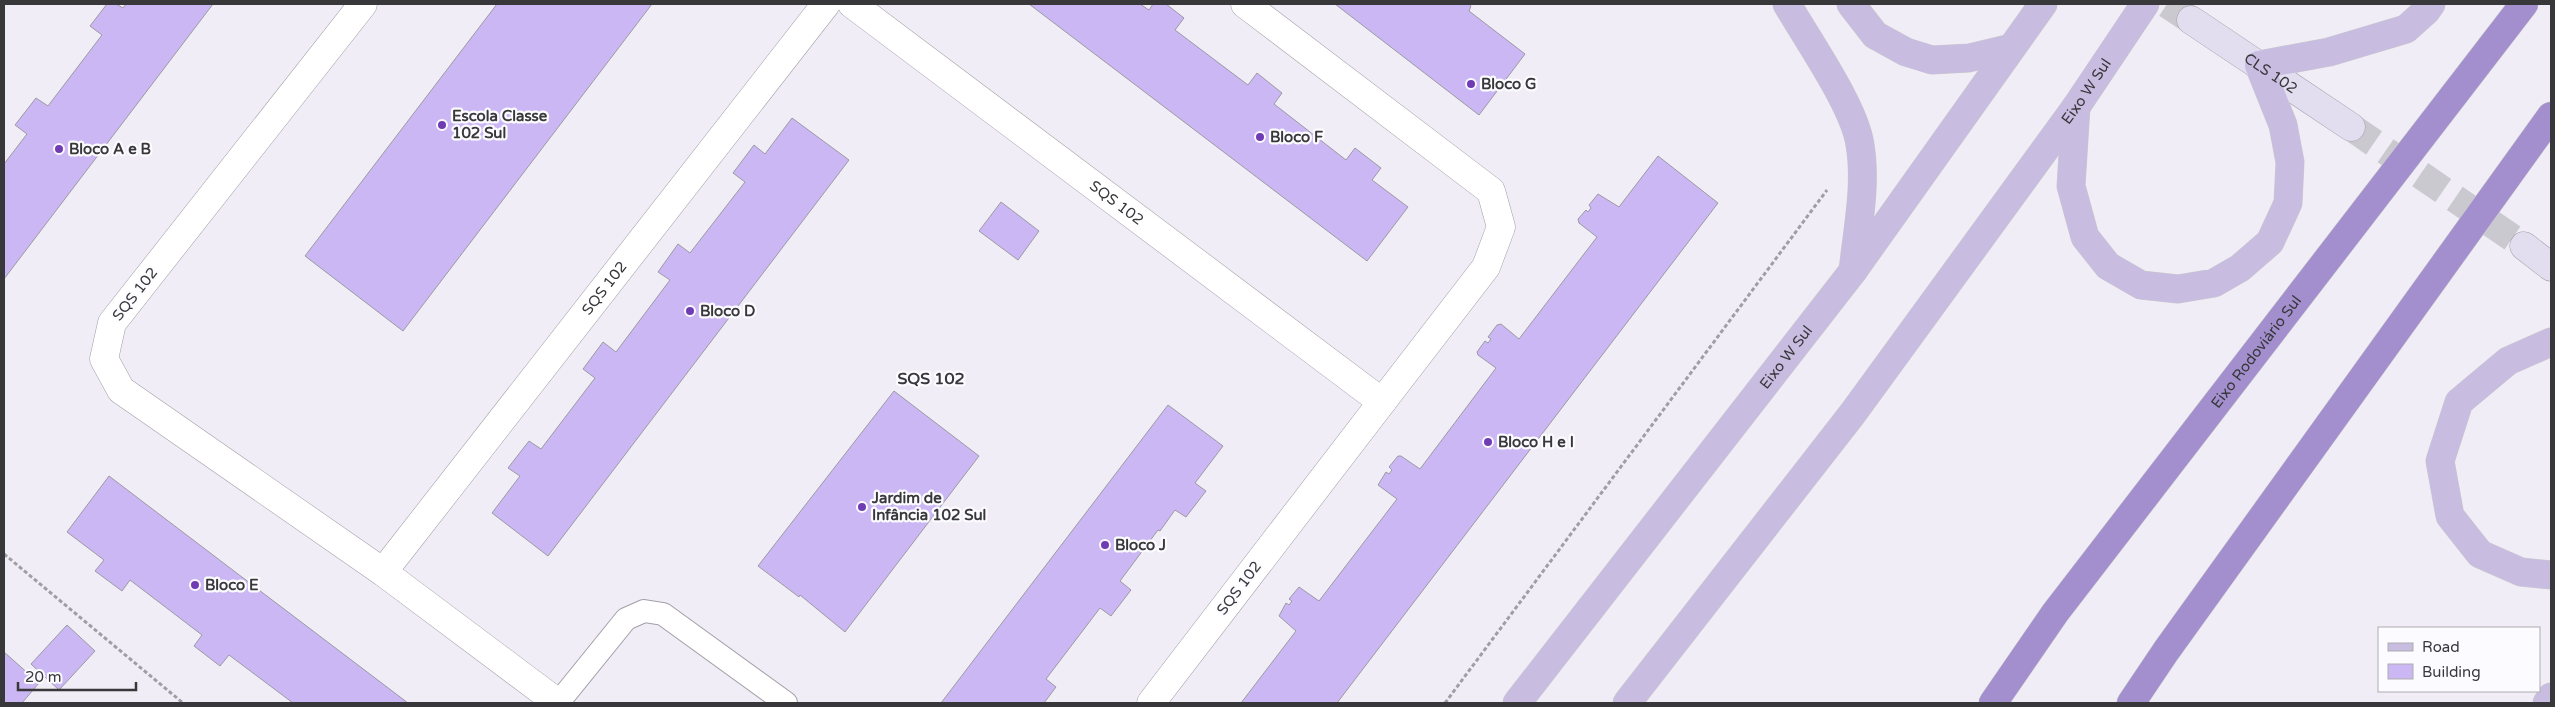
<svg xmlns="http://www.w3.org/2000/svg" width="2555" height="707" font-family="'Varela Round',sans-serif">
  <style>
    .building { fill: #cab7f4; stroke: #9c9aa2 }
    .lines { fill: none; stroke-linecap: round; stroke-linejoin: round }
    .secondary-tunnel { stroke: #cbc9d0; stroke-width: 28; stroke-dasharray: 28 14; stroke-linecap: butt }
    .lane-casing { stroke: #a29fa7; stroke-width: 24 }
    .street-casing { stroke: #a29fa7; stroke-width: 29 }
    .secondary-casing { stroke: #a29fa7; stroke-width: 29 }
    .primary-casing { stroke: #cbcbcc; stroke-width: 29 }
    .highway-casing { stroke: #cbcbcc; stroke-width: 29 }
    .path { stroke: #a09da4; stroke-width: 3; stroke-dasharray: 4 2.5; stroke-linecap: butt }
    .lane { stroke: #fff; stroke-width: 22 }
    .street { stroke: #fff; stroke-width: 28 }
    .secondary { stroke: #e3ddf0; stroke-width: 28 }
    .primary { stroke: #c8bce1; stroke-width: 28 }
    .highway { stroke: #a38fcd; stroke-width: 28 }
    .poi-dot { fill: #6f3cb3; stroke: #fcfbff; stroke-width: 2 }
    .labels { text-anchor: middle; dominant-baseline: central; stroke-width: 4.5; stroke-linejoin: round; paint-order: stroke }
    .street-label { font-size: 15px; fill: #38373a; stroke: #fcfbff }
    .poi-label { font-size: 15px; font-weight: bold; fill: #38373a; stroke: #fcfbff; text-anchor: start }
    .neighbourhood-label { font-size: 16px; font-weight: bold; fill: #38373a; stroke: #fcfbff }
  </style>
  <rect width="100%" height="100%" fill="#f0edf6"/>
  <!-- building -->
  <g class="building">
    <polygon points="107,4 116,4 123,8 126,4 213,4 4,279 4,164 27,134 15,125 36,98 48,106 102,35 90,26"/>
    <polygon points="497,4 652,4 403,331 305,256"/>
    <polygon points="1029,4 1140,4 1149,10 1153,4 1166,4 1184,18 1175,30 1248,85 1257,73 1282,93 1274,104 1346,160 1355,148 1381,168 1372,180 1408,207 1367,261"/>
    <polygon points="1335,4 1469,4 1471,6 1469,11 1525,54 1479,115"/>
    <polygon points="792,118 849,160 548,556 492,513 520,476 508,468 529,441 541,449 595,378 583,369 603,342 616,352 670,280 658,272 678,244 690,253 745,182 733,173 754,145 765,154"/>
    <polygon points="1658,156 1718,203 1337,703 1241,703 1296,631 1279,616 1286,603 1289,605 1292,601 1289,599 1299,587 1319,601 1397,499 1378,485 1386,472 1389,474 1392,470 1389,467 1398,456 1401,456 1420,469 1496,368 1478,355 1477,352 1485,341 1488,343 1491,339 1488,337 1497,325 1501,324 1519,339 1597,237 1579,223 1578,219 1586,210 1588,212 1591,208 1589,205 1598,194 1619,207"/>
    <polygon points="1001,202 1039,231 1018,260 979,231"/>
    <polygon points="894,391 979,456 845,632 800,595 799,597 758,566"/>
    <polygon points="1168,405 1223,446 1195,483 1206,491 1186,517 1175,510 1160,531 1158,530 1120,581 1131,590 1111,616 1100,608 1046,679 1056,687 1044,703 941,703"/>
    <polygon points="109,476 259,590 408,703 293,703 229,655 220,666 194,646 202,635 130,580 122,591 95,571 104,560 67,532"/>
    <polygon points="67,625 95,651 59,690 31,664"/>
    <polygon points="4,652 39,683 22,703 4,703"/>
  </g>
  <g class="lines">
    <!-- secondary-tunnel -->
    <g class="secondary-tunnel">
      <polyline points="2167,4 2191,20"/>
      <polyline points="2351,127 2524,246"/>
    </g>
    <!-- lane casing -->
    <g class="lane-casing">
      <polyline id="lane" points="558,703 626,619 644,611 663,614 786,703"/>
    </g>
    <!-- street casing -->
    <g class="street-casing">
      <g id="street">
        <polyline points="363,4 112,323 104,359 121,390 383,572 558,703"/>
        <path id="s1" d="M852,4L1382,402L1151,703"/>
        <polyline points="1245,4 1491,191 1501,227 1486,267 1382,402"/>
        <path id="s2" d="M383,572L826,4"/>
      </g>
    </g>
    <!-- secondary casing -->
    <g class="secondary-casing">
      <g id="secondary">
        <path id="s3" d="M2191,20L2351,127"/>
        <polyline points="2524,246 2551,267"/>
      </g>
    </g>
    <!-- primary casing -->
    <g class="primary-casing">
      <g id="primary">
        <path d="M1787,4C1807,39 1855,107 1860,145C1867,186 1857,231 1853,271"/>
        <polyline points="1851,4 1875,35 1906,52 1932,60 1969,58 2011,48"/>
        <polyline points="2076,107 2071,186 2085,237 2108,266 2141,285 2178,289 2214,283 2240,268 2270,242 2288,203 2290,162 2283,125 2259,65 2329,52 2406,29 2426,11 2431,4"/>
        <polyline points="2551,342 2508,361 2459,402 2440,461 2450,516 2480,554 2521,572 2551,575"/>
        <path id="s4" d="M1517,703L1853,271L2043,4"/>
        <path id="s5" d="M1627,703L1853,413L2076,107L2145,4"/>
        <polyline points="2547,703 2551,697"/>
      </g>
    </g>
    <!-- highway casing -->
    <g class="highway-casing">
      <g id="highway">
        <path id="s6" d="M1993,703L2055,613L2524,4"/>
        <polyline points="2131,703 2166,651 2551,116"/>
      </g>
    </g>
    <!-- path -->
    <g class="path">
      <polyline points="4,554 183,703"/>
      <polyline points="1445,703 1827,190"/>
    </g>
    <!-- lane -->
    <use href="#lane" class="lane"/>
    <!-- street -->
    <use href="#street" class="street"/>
    <!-- secondary -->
    <use href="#secondary" class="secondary"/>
    <!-- primary -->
    <use href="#primary" class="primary"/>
    <!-- highway -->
    <use href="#highway" class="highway"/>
  </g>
  <!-- markers -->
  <g class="poi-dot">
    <circle cx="1471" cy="84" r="5"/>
    <circle cx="442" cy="125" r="5"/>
    <circle cx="1260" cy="137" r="5"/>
    <circle cx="59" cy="149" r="5"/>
    <circle cx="690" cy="311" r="5"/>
    <circle cx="1488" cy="442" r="5"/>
    <circle cx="862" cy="507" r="5"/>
    <circle cx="1105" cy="545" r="5"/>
    <circle cx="195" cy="585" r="5"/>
  </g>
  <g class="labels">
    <!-- street labels -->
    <g class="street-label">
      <text stroke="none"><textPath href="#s3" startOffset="96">CLS 102</textPath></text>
      <text stroke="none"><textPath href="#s5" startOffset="765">Eixo W Sul</textPath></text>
      <text stroke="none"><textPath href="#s1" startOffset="331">SQS 102</textPath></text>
      <text stroke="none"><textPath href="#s2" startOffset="360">SQS 102</textPath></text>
      <text transform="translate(135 294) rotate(-52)">SQS 102</text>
      <text stroke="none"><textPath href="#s6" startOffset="439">Eixo Rodoviário Sul</textPath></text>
      <text stroke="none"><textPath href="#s4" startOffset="438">Eixo W Sul</textPath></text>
      <text transform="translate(1239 588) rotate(-53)">SQS 102</text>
    </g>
    <!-- poi labels -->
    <g class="poi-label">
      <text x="1481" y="84">Bloco G</text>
      <text x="452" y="116">Escola Classe<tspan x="452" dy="17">102 Sul</tspan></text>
      <text x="1270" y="137">Bloco F</text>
      <text x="69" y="149">Bloco A e B</text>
      <text x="700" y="311">Bloco D</text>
      <text x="1498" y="442">Bloco H e I</text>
      <text x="872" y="498">Jardim de<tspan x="872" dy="17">Infância 102 Sul</tspan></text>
      <text x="1115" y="545">Bloco J</text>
      <text x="205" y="585">Bloco E</text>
    </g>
    <!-- neighbourhood labels -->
    <g class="neighbourhood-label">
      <text x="931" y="379">SQS 102</text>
    </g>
  </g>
  <!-- border -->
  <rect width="2555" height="707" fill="none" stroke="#38373a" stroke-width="10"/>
  <!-- legend -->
  <rect x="2378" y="627" width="162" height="65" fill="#fcfbff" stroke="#aeadb0"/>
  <rect x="2388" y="643" width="25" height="8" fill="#c8bce1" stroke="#aeadb0"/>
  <text x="2422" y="652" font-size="15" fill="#38373a">Road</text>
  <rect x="2388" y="664" width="25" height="15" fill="#cab7f4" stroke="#aeadb0"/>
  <text x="2422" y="677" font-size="15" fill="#38373a">Building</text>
  <!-- scale -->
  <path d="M18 682v8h118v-8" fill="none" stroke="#38373a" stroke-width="2.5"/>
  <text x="25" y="682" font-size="15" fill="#38373a" stroke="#fcfbff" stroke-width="4" paint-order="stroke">20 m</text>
</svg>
